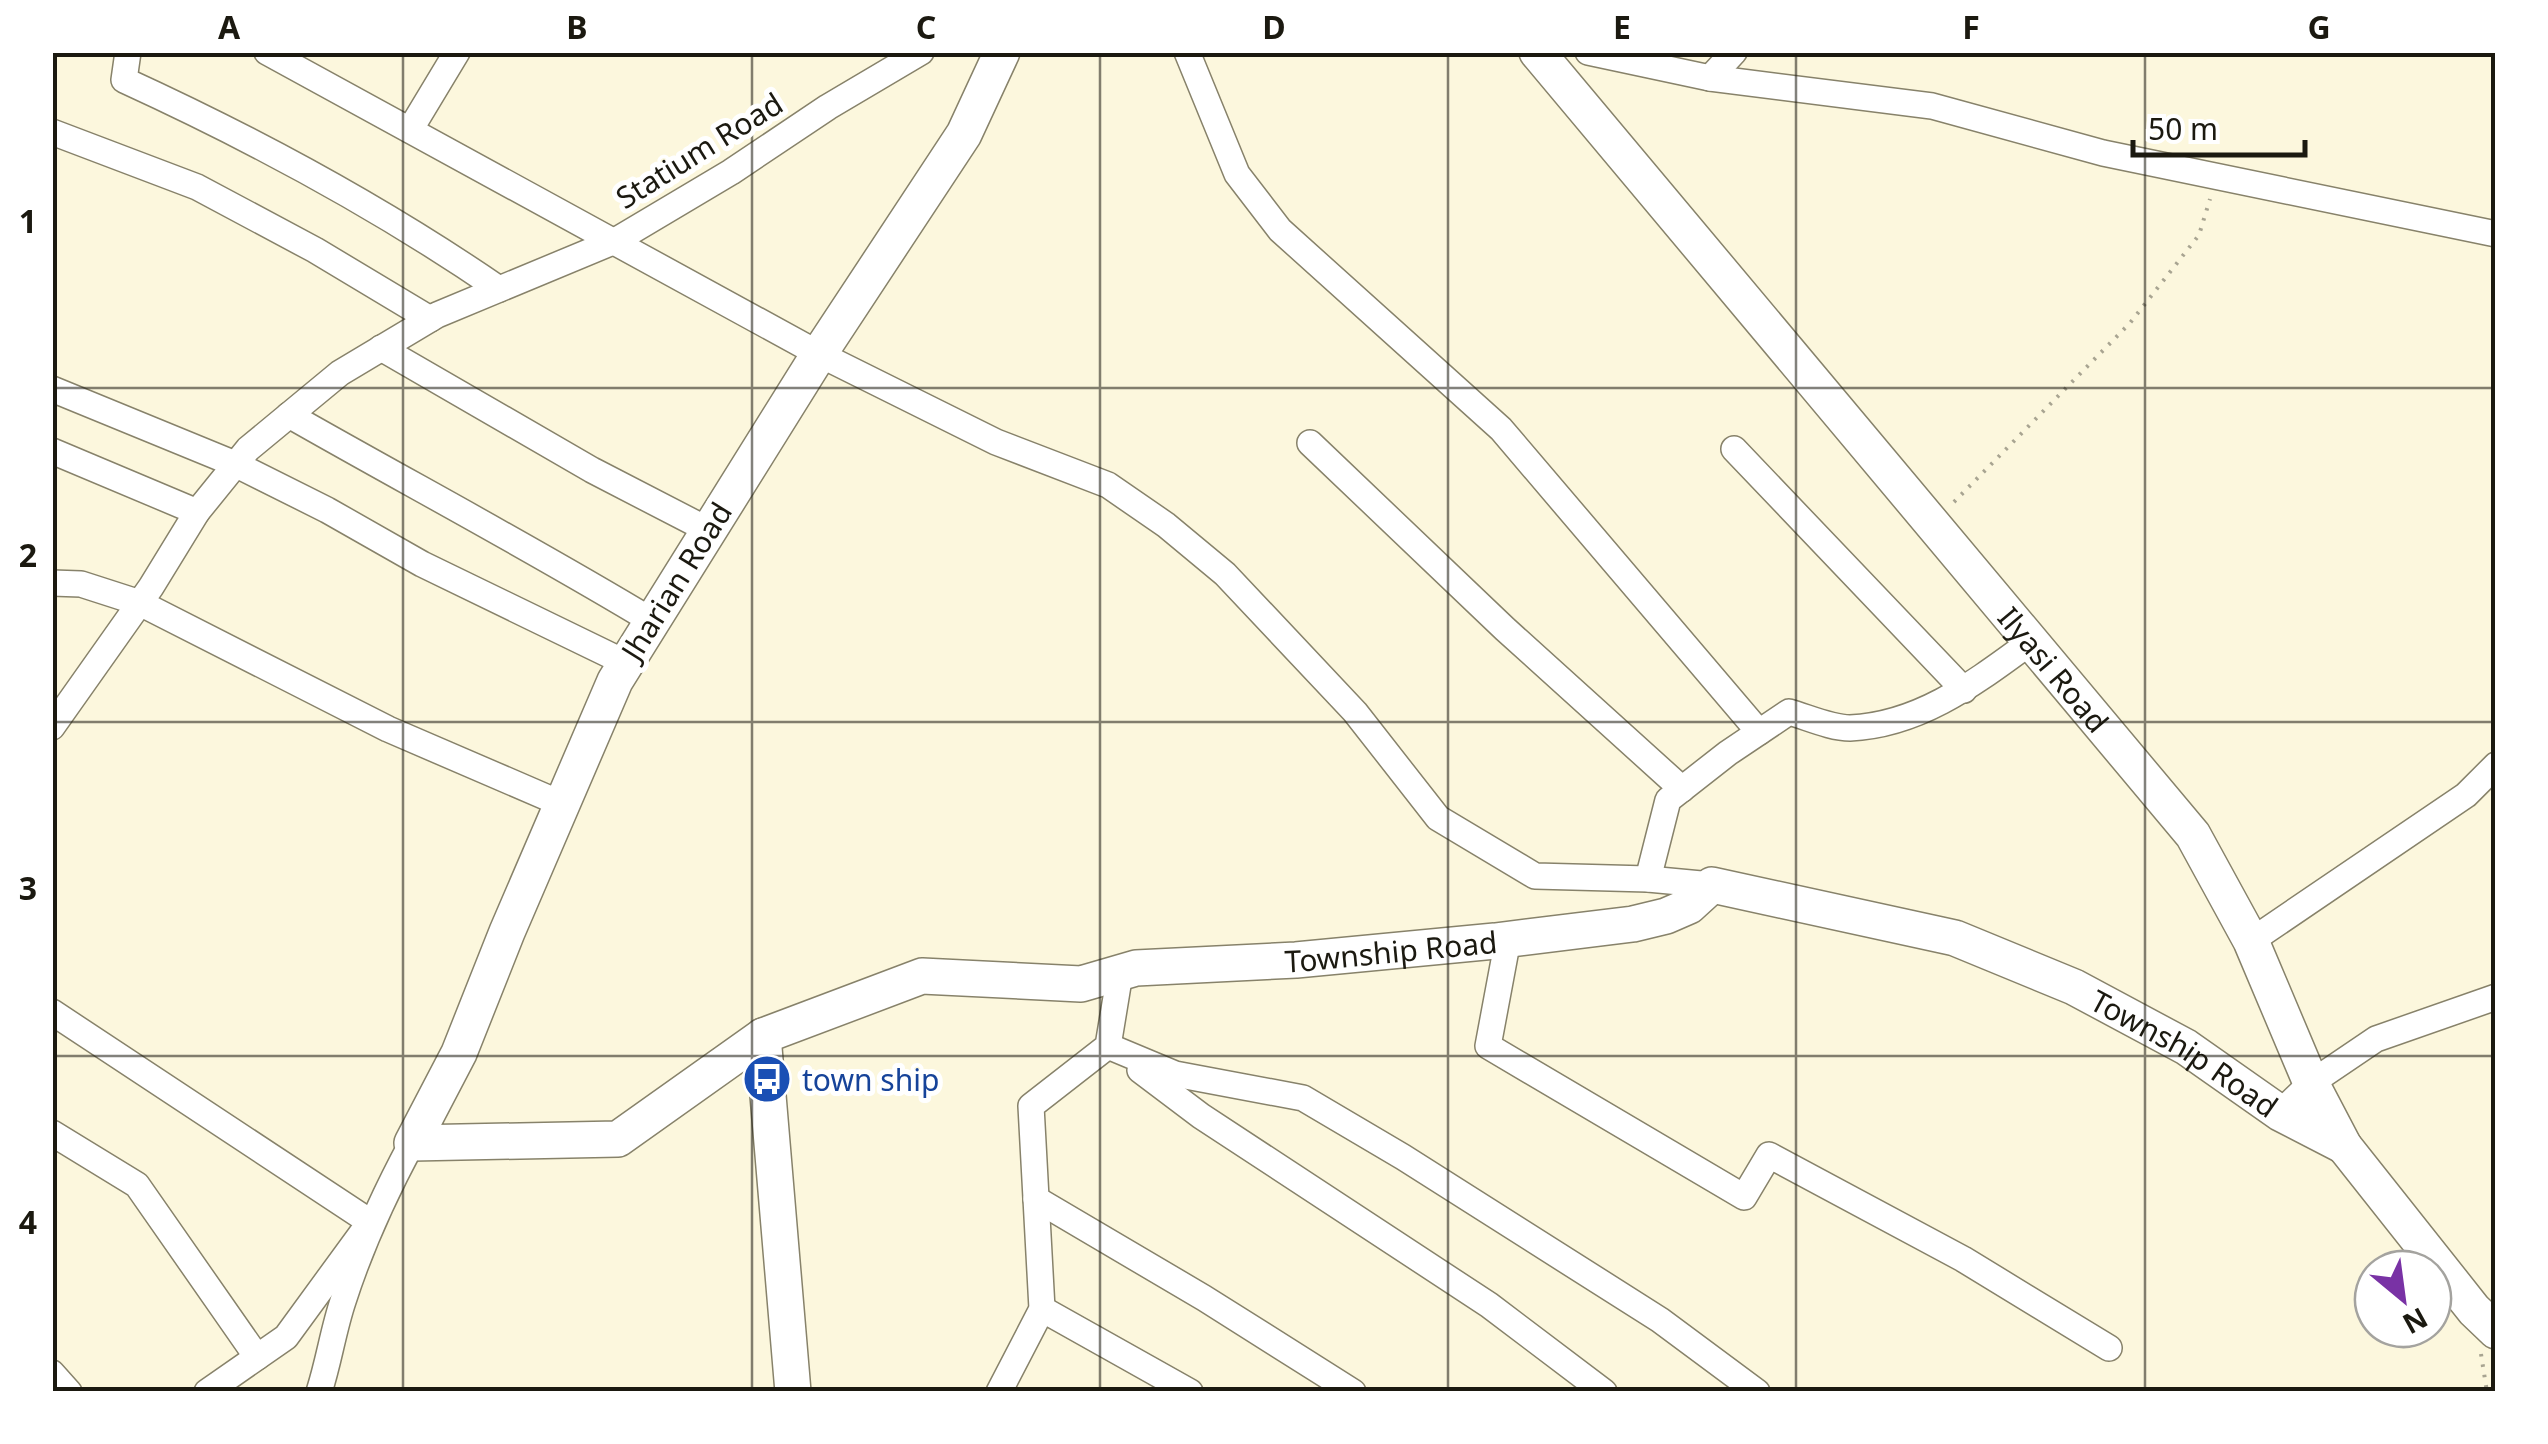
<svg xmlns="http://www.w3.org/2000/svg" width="2548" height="1444" font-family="'Noto Sans',sans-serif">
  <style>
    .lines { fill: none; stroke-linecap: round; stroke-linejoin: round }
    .street-casing { stroke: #87826a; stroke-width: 28 }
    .secondary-casing { stroke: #87826a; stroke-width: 38 }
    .path { stroke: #a8a491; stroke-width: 4; stroke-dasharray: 2.5 8; stroke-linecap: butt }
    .street { stroke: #fff; stroke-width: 25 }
    .secondary { stroke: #fff; stroke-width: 35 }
    .grid { fill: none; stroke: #1b1910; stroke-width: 2.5; stroke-opacity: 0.55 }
    .labels { text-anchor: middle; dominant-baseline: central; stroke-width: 10; stroke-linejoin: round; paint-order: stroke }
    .street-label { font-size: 30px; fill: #1b1910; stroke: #fff }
    .transit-label { font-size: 30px; fill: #164399; stroke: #fff; text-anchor: start }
    .neatline { fill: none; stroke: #1b1910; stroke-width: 4 }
    .grid-label { font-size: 32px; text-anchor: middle; font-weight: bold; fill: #1b1910 }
  </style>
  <rect width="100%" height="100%" fill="#fcf7dd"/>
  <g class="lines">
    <!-- street casing -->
    <g class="street-casing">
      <g id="street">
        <path d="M128,52L124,80C255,140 381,208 499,289"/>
        <polyline points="267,52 819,354 996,442 1108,485 1166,525 1225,574 1355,712 1438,818 1535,876 1648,879 1712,885"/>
        <polyline points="1187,52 1237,174 1280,230 1501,429 1759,732"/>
        <polyline points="1588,52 1710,78 1932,106 2103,153 2496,234"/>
        <polyline points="1710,78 1734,52"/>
        <polyline points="410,130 457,52"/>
        <polyline points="52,132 197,187 315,250 430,319"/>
        <polyline points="381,348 592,470 708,530"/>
        <polyline points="52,389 235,464 327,510 422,564 626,663"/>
        <path d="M289,415C410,484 533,549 652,621"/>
        <polyline points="1310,443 1505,629 1682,789"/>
        <polyline points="1734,449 1964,690"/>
        <polyline points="52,451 197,512"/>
        <polyline points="52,583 81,584 140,603 388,729 562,804"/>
        <polyline points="52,727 151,587 197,512 248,449 340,373 437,315 615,241 731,172 828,107 921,52"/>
        <path d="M1648,879L1668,800L1728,753L1789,712C1807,717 1831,728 1850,728C1921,725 1977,681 2032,641"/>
        <polyline points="1508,939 1488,1046 1744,1197 1769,1155 1963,1259 2109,1348"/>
        <polyline points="2251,941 2466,795 2496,765"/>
        <polyline points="52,1012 370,1222 286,1337 207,1392"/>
        <polyline points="1108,1046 1175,1074 1303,1098 1403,1157 1660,1320 1757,1392"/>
        <polyline points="1140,1070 1201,1116 1489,1305 1604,1392"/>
        <polyline points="2280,1113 2311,1083 2376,1039 2496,997"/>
        <polyline points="52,1133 137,1185 257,1357"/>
        <polyline points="1036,1199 1204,1298 1353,1392"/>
        <polyline points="1042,1309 1190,1392"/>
        <polyline points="52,1373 69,1392"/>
        <path d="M319,1392C329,1361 333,1331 343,1301C361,1245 384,1195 412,1143"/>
        <polyline points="999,1392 1042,1309 1031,1106 1108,1046 1120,973"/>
      </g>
    </g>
    <!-- secondary casing -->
    <g class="secondary-casing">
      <g id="secondary">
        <path id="s1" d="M1002,52L964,134L819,354L615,681L507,932L459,1053L412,1143L618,1139L763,1036L922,976L1081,984L1136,968L1296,960L1495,941L1633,924L1666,916L1689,906L1712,885L1955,938L2074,987L2186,1047L2280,1113L2344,1146"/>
        <path id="s2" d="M1537,52L2193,835L2251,941L2311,1083L2344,1146L2474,1310L2496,1331"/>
        <polyline points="763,1036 793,1392"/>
      </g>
    </g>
    <!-- path -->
    <g class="path">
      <polyline points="1954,502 2130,323 2199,235 2210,199"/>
      <polyline points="2481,1354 2487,1392"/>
    </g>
    <!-- street -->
    <use href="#street" class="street"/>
    <!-- secondary -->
    <use href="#secondary" class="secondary"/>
  </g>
  <!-- grid -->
  <path class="grid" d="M403,52V1392M752,52V1392M1100,52V1392M1448,52V1392M1796,52V1392M2145,52V1392M52,388H2496M52,722H2496M52,1056H2496"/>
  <!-- icons -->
  <defs>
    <g id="bus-disc" transform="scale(2.5)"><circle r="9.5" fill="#1a4fb4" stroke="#fff"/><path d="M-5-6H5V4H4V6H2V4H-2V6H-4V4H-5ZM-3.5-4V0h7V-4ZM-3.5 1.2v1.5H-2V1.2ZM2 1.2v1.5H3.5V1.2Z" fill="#fff"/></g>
  </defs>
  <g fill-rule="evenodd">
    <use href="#bus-disc" x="767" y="1079"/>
  </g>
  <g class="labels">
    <!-- street labels -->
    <g class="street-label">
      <text transform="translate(699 150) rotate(-32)">Statium Road</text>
      <text transform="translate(676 581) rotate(-58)">Jharian Road</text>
      <text stroke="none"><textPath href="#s2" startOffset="805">Ilyasi Road</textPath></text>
      <text stroke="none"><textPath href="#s1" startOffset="2270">Township Road</textPath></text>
      <text stroke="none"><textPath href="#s1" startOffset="3110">Township Road</textPath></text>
    </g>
    <!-- transit labels -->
    <g class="transit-label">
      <text x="802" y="1079">town ship</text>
    </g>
  </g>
  <!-- border -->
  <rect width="2548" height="1444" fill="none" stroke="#ffffff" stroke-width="110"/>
  <!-- north arrow -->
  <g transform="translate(2403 1299) rotate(151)"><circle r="48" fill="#ffffff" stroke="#a4a39f" stroke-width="2.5"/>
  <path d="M0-8L18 38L0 25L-18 38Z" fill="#7932a5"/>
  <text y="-15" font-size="28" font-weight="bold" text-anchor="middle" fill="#1b1910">N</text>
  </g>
  <!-- scale -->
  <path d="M2133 140v15h172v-15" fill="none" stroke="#1b1910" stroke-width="5"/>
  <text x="2148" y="140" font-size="30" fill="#1b1910" stroke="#ffffff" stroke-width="8" paint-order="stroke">50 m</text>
  <rect x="55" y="55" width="2438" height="1334" class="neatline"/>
  <g class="grid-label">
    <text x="229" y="39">A</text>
    <text x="577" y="39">B</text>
    <text x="926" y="39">C</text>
    <text x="1274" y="39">D</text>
    <text x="1622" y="39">E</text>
    <text x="1971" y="39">F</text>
    <text x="2319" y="39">G</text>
    <text x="28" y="233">1</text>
    <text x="28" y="567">2</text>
    <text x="28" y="900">3</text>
    <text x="28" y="1234">4</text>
  </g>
</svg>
